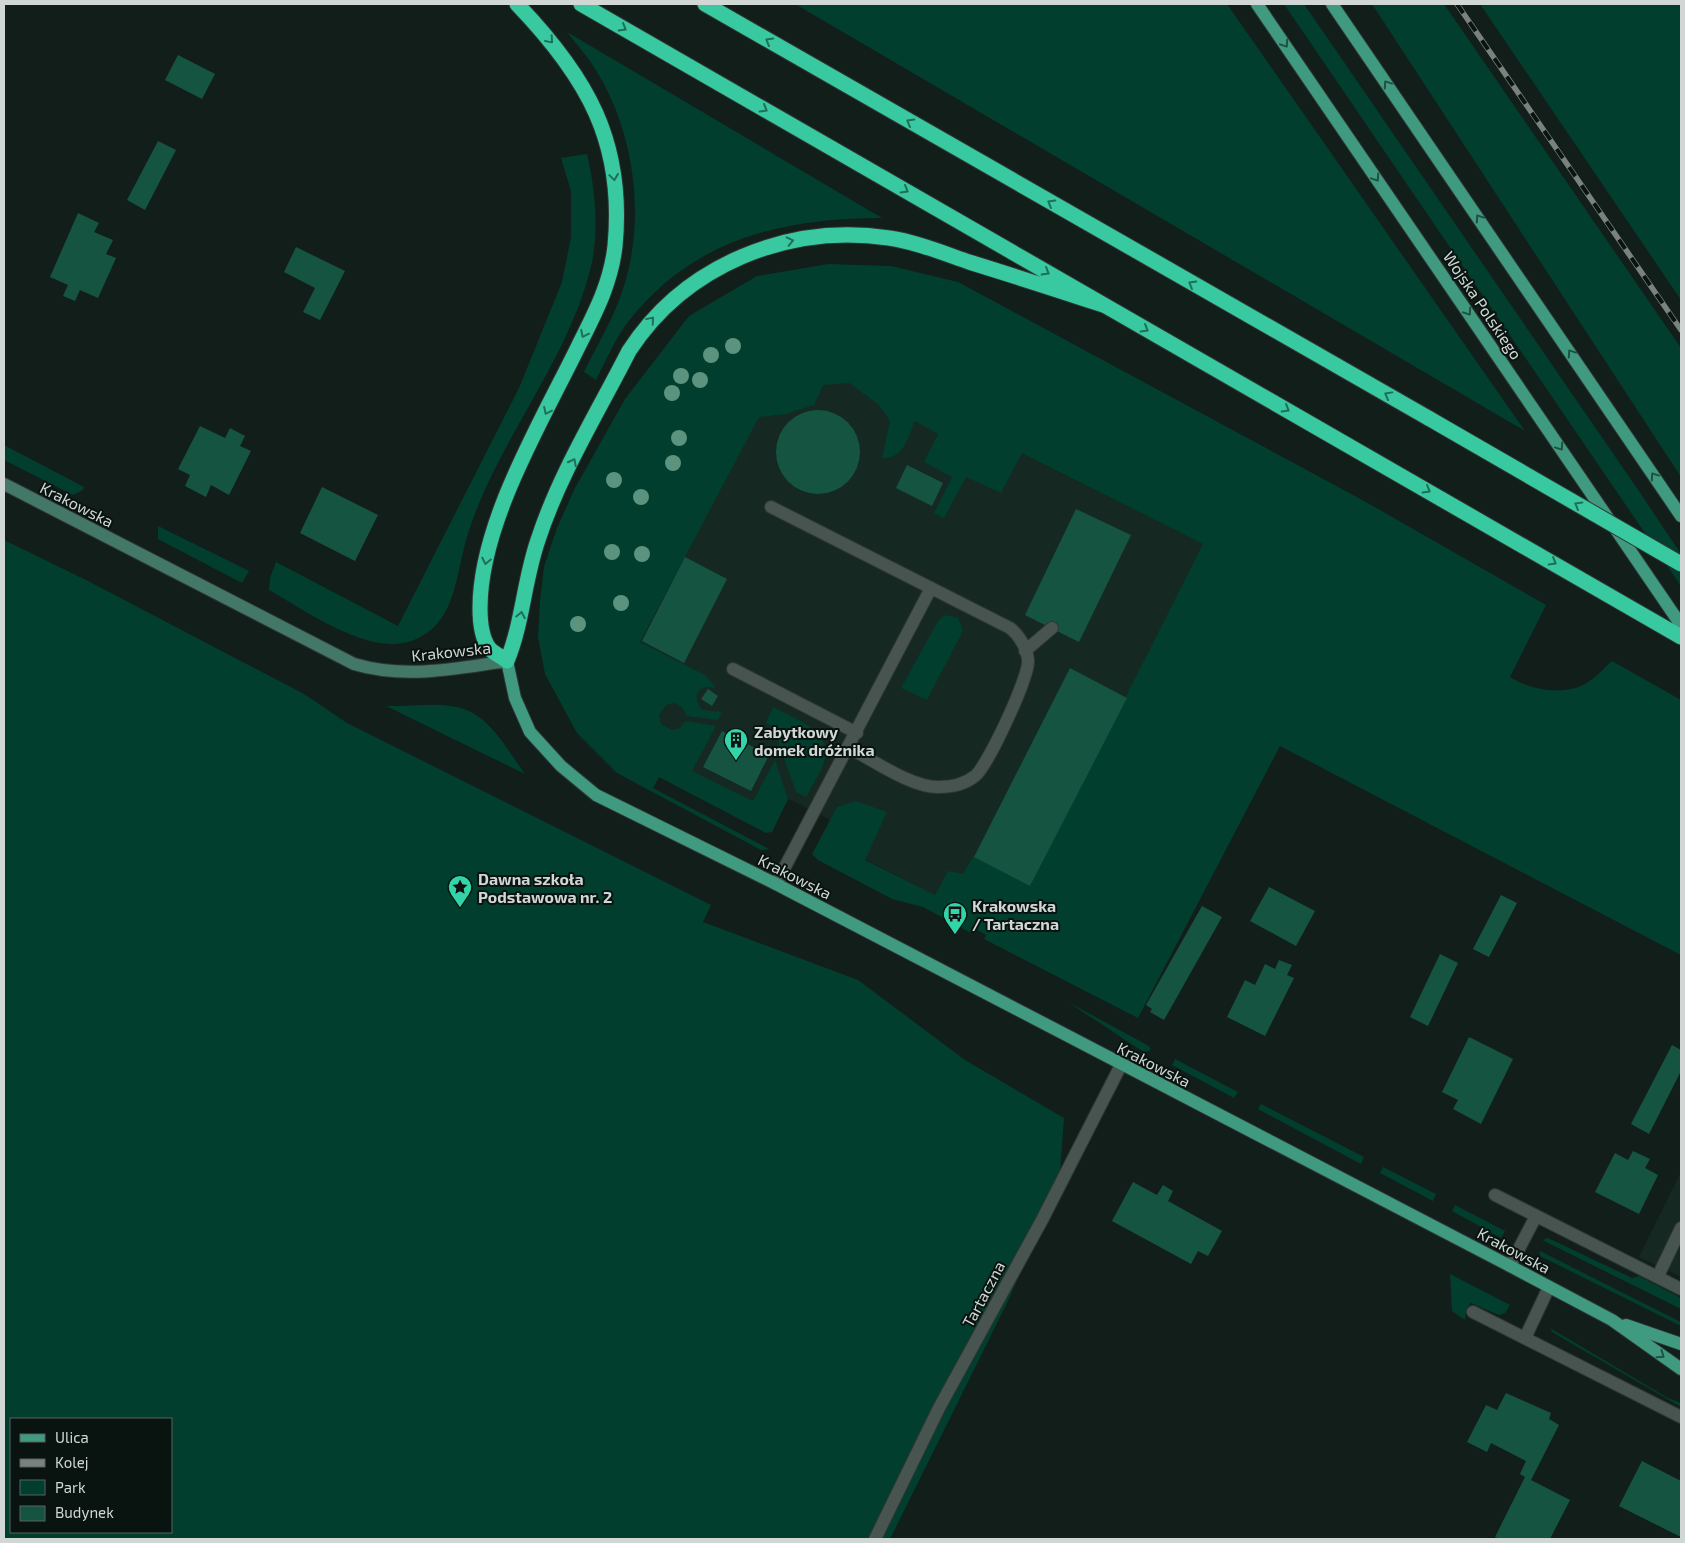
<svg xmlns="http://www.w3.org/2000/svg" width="1685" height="1543" font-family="'Exo 2',sans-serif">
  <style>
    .built { fill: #152821 }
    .green { fill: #023e2e; fill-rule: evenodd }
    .building { fill: #165442 }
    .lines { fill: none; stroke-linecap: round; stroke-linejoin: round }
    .lane-casing { stroke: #2f3633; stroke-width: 14 }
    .street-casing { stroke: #2f3633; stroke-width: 14 }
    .secondary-casing { stroke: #2f3633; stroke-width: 14 }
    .primary-casing { stroke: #2f3633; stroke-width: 14 }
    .highway-casing { stroke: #2f3633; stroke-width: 17 }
    .lane { stroke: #47544f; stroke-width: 12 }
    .street { stroke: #47544f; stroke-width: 12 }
    .secondary { stroke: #437767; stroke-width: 12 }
    .primary { stroke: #3f9a80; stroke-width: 12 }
    .highway { stroke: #39c9a0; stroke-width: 15 }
    .rail-casing { stroke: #79827e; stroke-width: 5.5 }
    .rail { stroke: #091410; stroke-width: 4; stroke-dasharray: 11; stroke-linecap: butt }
    .highway-bridge-casing { stroke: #2f3633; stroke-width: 17; stroke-linecap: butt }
    .highway-bridge { stroke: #39c9a0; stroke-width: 15 }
    .tree { fill: #5b937e }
    .oneway { stroke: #216e58 }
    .oneway2 { stroke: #215042 }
    .labels { text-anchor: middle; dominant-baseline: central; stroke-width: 4; stroke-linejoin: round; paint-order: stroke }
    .street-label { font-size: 16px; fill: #d0d7d4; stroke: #091410 }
    .poi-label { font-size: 16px; font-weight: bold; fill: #d0d7d4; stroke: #091410; text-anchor: start }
  </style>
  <rect width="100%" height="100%" fill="#121e19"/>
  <!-- built -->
  <g class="built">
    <polygon points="788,310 1232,538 1026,942 843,848 829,819 791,800 788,799 772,832 653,768 616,635"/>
    <polygon points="1681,1172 1681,1277 1639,1257"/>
  </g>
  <!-- green -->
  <g class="green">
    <polygon points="795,4 1227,4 1525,431"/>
    <polygon points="1284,4 1304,4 1643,497 1681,554 1681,586"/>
    <polygon points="1372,4 1444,4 1681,348 1681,477"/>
    <polygon points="1480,4 1681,4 1681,300"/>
    <path d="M567,32L882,218C780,218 689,240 625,326C614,342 605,362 596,380L584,372C597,345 614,318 623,289C646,220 635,134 597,72C589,58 577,45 567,32Z"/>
    <path d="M587,154C595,189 599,226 592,262C569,365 490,447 464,548C455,584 453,624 414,640C370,658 307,611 269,590L270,578L276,562L398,626L519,388L562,282L571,237V191L561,158Z"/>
    <path d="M828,264L891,266L958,282L1366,502L1546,605L1510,677C1530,690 1563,696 1585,684C1595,679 1604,668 1612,661L1681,700V955L1280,746L1138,1018L984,939L986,935L974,928L971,933L923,907L892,899L818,860L812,854L837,807L856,801L887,812L865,860L935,895L948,871L963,874L974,855L1030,886L1203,544L1022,453L1001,493L966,477L944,518L934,513L952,477L924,462L938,434L915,421C907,439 904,459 882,458L890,421L878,404L849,383L823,385L814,405L786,414L759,417L640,642L705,675L716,688C698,683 691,696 702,710L722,712L718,720L686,716L683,708L675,703L666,705L659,715L661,724L672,730L680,728L685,721L716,726L692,771L753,801L775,760L788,799L772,832L766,833L659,777L653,788L769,849L761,850L617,773L577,733L545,674L538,637L540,601L544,567L557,528L575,488L625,399L689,316L757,276Z"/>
    <polygon points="4,445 84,487 83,490 73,495 4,460"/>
    <polygon points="158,526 249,571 242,583 158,539"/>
    <path d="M4,540L88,581L304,694L347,723L711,905L703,922L858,980L965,1060L1064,1118L1059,1186L1007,1303L890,1539H4ZM11,1419H171V1532H11Z"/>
    <polygon points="945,615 958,618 963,631 927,700 901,688 938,621"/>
    <path d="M386,706C414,707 455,698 479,717C498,731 511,755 525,774Z"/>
    <path d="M773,707C792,717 832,731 825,758C822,772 812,785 806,797L796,792L777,739L781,731L766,723Z"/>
    <polygon points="1068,1002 1149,1046 1151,1050 1145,1052 1139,1049"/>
    <polygon points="1175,1059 1238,1092 1234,1098 1172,1065"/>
    <polygon points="1261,1104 1364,1157 1361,1164 1258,1109"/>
    <polygon points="1383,1167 1436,1194 1433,1201 1380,1173"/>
    <polygon points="1455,1205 1505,1231 1501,1238 1452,1211"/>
    <polygon points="1548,1238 1632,1278 1639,1276 1681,1298 1681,1309 1542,1240"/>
    <polygon points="1540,1251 1681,1322 1681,1326 1540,1256"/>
    <polygon points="1450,1274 1510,1305 1505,1313 1499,1315 1471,1303 1467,1308 1465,1320 1452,1311"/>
    <polygon points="1550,1328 1668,1398 1681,1403 1681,1407 1552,1332"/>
  </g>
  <!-- building -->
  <g class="building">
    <polygon points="178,55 215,74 202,99 165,80"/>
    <polygon points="158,141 176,150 145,210 127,200"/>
    <polygon points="78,213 99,223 94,232 113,240 106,254 116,258 98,298 80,290 75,301 63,296 68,285 50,277"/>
    <polygon points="296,247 345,271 320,320 303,312 315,288 284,272"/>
    <circle cx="818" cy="452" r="42"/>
    <polygon points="200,426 225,438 230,428 245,436 240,446 251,451 229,495 211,485 206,497 185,486 190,475 178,469"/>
    <polygon points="907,465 943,483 932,506 896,488"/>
    <polygon points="322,487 378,515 355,561 300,533"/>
    <polygon points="1076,509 1131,535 1079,642 1025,615"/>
    <polygon points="685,557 727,579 684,663 642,641"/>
    <polygon points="1070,668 1127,698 1030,886 974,857"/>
    <polygon points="708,689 718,696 712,706 701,699"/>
    <polygon points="722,731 769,755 751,791 703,767"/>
    <polygon points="1269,887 1315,911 1296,946 1250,921"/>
    <polygon points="1501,895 1517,903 1489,957 1473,949"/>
    <polygon points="1202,906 1222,917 1164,1020 1150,1012 1152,1009 1146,1005"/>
    <polygon points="1440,954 1458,963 1428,1026 1410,1017"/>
    <polygon points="1279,960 1292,965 1287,975 1294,978 1265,1036 1227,1017 1245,980 1255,985 1265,964 1275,969"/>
    <polygon points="1469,1037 1513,1059 1481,1124 1453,1109 1458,1100 1442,1092"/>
    <polygon points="1672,1045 1681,1050 1681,1071 1649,1134 1631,1124"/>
    <polygon points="1633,1151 1650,1159 1645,1168 1658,1175 1639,1214 1595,1192 1615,1153 1628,1160"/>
    <polygon points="1133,1182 1157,1195 1163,1185 1173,1191 1168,1201 1222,1231 1208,1256 1198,1251 1191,1264 1112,1221"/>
    <polygon points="1506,1393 1551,1413 1549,1419 1559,1425 1531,1480 1570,1500 1550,1539 1500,1539 1495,1537 1525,1477 1520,1474 1526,1461 1491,1443 1487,1452 1467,1442 1486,1405 1497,1410"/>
    <polygon points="1642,1461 1681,1481 1681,1537 1619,1506"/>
  </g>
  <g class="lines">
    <!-- lane casing -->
    <g class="lane-casing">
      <g id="lane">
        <path d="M771,507L1010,628C1019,635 1027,648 1028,660C1030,676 987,767 975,776C965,784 951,787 939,787C912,788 873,760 849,748"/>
        <polyline points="1025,651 1052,628"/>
        <polyline points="733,669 857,733"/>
        <polyline points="776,884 931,588"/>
        <polyline points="1495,1195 1681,1289"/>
        <polyline points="1510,1266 1536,1216"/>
        <polyline points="1658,1276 1681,1228"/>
        <polyline points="1473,1312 1681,1417"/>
        <polyline points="1525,1338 1549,1287"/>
      </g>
    </g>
    <!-- street casing -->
    <g class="street-casing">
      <polyline id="street" points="875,1539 939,1408 1042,1220 1121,1065"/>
    </g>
    <!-- secondary casing -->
    <g class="secondary-casing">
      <path id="secondary" d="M4,484L354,664C404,679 456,669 507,661"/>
    </g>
    <!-- primary casing -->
    <g class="primary-casing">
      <g id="primary">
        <polyline points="1257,4 1681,625"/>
        <polyline points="1332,4 1681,516"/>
        <polyline points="507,661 515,698 530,732 561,766 596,795 776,884 1510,1266 1612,1320 1681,1369"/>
        <polyline points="1626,1325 1681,1344"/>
      </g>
    </g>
    <!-- highway casing -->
    <g class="highway-casing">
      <g id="highway">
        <path d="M517,4C587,77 625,142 615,246C611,283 595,313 579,345C542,421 480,523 480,608C480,621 481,637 489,648C493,653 502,657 507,661C523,622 524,580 538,540C559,475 598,412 629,351C685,265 788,223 889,238C916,242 943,253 969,262C1014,276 1058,290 1103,305"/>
        <polyline points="581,4 1681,637"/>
        <polyline points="705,4 1430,419"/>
      </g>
    </g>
    <!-- lane -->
    <use href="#lane" class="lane"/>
    <!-- street -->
    <use href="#street" class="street"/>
    <!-- secondary -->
    <use href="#secondary" class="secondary"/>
    <!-- primary -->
    <use href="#primary" class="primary"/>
    <!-- highway -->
    <use href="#highway" class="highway"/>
    <!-- rail casing -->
    <g class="rail-casing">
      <polyline id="rail" points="1457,4 1681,330"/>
    </g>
    <!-- rail -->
    <use href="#rail" class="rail"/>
    <!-- highway-bridge casing -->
    <g class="highway-bridge-casing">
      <polyline id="highway-bridge" points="1430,419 1681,564"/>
    </g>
    <!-- highway-bridge -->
    <use href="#highway-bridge" class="highway-bridge"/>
  </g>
  <!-- trees -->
  <g class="tree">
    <circle cx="733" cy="346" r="8"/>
    <circle cx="711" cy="355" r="8"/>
    <circle cx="681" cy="376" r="8"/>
    <circle cx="700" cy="380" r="8"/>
    <circle cx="672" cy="393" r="8"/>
    <circle cx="679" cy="438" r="8"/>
    <circle cx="673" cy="463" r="8"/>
    <circle cx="614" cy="480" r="8"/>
    <circle cx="641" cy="497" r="8"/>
    <circle cx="612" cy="552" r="8"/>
    <circle cx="642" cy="554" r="8"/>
    <circle cx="621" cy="603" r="8"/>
    <circle cx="578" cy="624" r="8"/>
  </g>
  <!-- one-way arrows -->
  <defs><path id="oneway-chevron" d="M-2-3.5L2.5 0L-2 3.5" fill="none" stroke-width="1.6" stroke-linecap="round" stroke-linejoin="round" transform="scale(1.25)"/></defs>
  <g class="oneway">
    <use href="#oneway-chevron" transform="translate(623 28) rotate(30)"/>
    <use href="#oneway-chevron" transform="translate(550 40) rotate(49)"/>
    <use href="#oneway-chevron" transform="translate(769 41) rotate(-150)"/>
    <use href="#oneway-chevron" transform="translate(764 109) rotate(30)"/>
    <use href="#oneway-chevron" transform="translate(910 122) rotate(-150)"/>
    <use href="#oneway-chevron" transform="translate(614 177) rotate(82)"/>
    <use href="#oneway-chevron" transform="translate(905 190) rotate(30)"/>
    <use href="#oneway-chevron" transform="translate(1051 203) rotate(-150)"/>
    <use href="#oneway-chevron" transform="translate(790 241) rotate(-13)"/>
    <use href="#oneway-chevron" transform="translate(1046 272) rotate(30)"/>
    <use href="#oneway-chevron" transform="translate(1192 284) rotate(-150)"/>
    <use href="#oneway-chevron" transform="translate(651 320) rotate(-50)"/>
    <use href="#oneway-chevron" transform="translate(1145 329) rotate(30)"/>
    <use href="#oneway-chevron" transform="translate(584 334) rotate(116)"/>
    <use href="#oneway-chevron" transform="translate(1388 395) rotate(-151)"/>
    <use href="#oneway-chevron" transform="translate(1286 409) rotate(30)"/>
    <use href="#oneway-chevron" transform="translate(547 411) rotate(116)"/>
    <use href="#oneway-chevron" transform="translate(573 462) rotate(-63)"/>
    <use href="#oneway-chevron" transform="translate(1427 490) rotate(30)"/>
    <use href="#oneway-chevron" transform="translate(1578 505) rotate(-150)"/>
    <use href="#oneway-chevron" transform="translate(486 561) rotate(102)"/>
    <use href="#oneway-chevron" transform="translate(1553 562) rotate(30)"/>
    <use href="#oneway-chevron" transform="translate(521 615) rotate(-79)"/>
  </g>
  <g class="oneway2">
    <use href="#oneway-chevron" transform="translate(1285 44) rotate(56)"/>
    <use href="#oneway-chevron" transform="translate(1387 84) rotate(-124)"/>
    <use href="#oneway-chevron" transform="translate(1376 178) rotate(56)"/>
    <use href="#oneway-chevron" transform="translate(1479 218) rotate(-124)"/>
    <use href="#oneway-chevron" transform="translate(1468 312) rotate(56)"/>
    <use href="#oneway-chevron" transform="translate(1571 353) rotate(-124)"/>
    <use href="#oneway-chevron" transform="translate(1560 447) rotate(56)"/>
    <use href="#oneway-chevron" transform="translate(1654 476) rotate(-124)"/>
    <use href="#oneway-chevron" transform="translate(1661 1355) rotate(35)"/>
  </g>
  <!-- icons -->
  <defs>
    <g id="building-pin" transform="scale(1.25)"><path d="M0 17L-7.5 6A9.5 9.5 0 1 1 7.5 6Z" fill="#33d4a8" stroke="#091410"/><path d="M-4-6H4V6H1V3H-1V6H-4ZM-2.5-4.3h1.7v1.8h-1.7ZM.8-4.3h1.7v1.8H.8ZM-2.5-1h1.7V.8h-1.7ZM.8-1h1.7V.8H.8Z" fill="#111"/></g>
    <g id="sight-pin" transform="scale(1.25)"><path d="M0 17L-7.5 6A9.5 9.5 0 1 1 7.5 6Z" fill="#33d4a8" stroke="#091410"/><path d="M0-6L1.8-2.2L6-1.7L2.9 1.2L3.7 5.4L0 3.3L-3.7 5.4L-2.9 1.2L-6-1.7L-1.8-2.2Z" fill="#111"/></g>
    <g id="bus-pin" transform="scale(1.25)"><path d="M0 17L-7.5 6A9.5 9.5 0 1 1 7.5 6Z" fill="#33d4a8" stroke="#091410"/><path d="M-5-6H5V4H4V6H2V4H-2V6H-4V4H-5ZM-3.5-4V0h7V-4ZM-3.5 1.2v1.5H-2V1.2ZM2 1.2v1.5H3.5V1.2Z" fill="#111"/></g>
  </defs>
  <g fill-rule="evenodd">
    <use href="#building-pin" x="736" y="740"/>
    <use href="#sight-pin" x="460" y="887"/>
    <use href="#bus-pin" x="955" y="914"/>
  </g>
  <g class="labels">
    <!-- street labels -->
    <g class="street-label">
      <text transform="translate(1483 305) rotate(56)">Wojska Polskiego</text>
      <text transform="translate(77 504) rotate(27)">Krakowska</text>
      <text transform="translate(451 651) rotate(-6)">Krakowska</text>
      <text transform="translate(795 876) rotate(27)">Krakowska</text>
      <text transform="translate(1154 1064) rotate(27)">Krakowska</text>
      <text transform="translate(1514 1250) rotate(28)">Krakowska</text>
      <text transform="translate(983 1294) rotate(-62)">Tartaczna</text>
    </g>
    <!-- poi labels -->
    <g class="poi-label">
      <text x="754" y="731">Zabytkowy<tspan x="754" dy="18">domek dróżnika</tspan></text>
      <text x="478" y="878">Dawna szkoła<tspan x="478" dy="18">Podstawowa nr. 2</tspan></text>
      <text x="972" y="905">Krakowska<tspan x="972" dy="18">/ Tartaczna</tspan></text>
    </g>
  </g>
  <!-- border -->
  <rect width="1685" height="1543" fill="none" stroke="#d0d7d4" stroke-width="10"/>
  <!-- legend -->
  <rect x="10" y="1418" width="162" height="115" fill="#091410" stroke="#59625e"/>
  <rect x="20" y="1434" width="25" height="8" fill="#3f9a80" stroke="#59625e"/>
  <text x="55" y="1443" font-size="15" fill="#d0d7d4">Ulica</text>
  <rect x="20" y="1459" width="25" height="8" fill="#79827e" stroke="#59625e"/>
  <text x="55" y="1468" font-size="15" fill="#d0d7d4">Kolej</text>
  <rect x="20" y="1480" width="25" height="15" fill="#023e2e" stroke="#59625e"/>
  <text x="55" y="1493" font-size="15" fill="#d0d7d4">Park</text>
  <rect x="20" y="1506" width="25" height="15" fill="#165442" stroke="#59625e"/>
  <text x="55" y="1518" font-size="15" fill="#d0d7d4">Budynek</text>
</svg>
